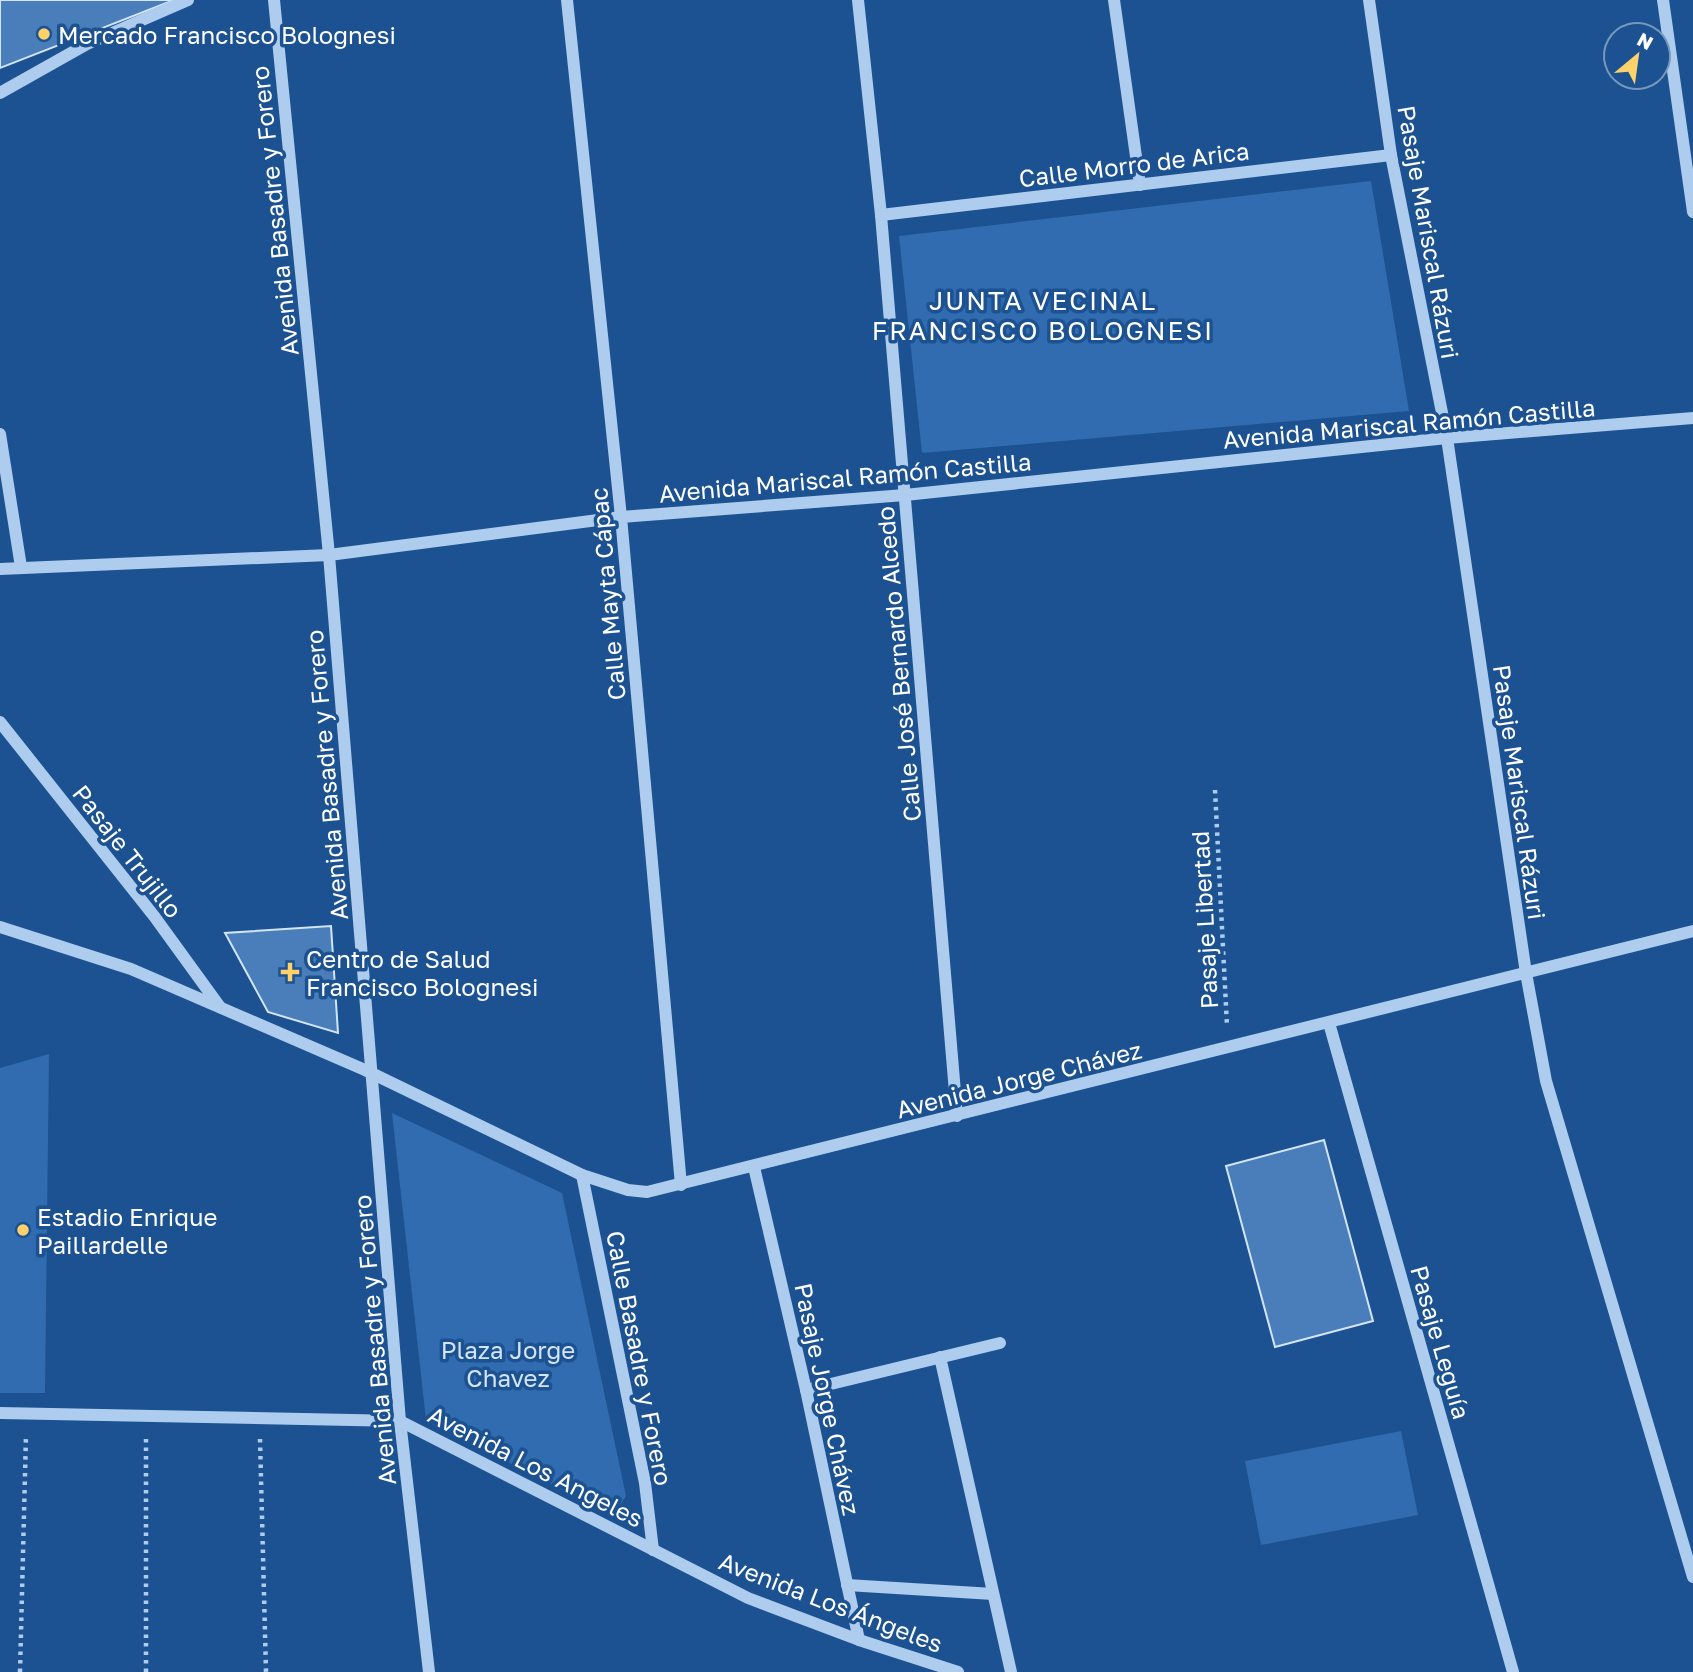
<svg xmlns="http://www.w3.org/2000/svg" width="1693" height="1672" font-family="'Golos Text',sans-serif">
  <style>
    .green { fill: #306caf }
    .building { fill: #4a7eba; stroke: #d3e5fa; stroke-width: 2 }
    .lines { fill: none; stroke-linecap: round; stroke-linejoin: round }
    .path { stroke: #adccee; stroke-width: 4.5; stroke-dasharray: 3.5 5; stroke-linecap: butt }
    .minor { stroke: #adccee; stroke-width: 12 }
    .poi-dot { fill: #fed16b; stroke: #1c5291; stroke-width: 2.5 }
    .labels { text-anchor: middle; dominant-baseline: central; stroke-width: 7; stroke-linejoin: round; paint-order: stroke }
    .poi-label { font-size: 24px; fill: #fff; stroke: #1c5291; text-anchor: start }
    .street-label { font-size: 24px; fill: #fff; stroke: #1c5291 }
    .park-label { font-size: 24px; fill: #d3e5fa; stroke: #1c5291 }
    .neighbourhood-label { font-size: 26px; letter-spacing: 2px; fill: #fff; stroke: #1c5291 }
  </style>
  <rect width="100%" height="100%" fill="#1c5291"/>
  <!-- green -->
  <g class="green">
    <polygon points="1371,181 1409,411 922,453 899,236"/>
    <polygon points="49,1054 45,1393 0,1393 0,1068"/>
    <polygon points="392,1113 562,1193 626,1496 613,1516 426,1420"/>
    <polygon points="1401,1431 1418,1515 1261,1545 1245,1461"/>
  </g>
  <!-- building -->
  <g class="building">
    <polygon points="0,0 174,0 0,68"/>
    <polygon points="331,926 338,1033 268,1012 225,933"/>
    <polygon points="1324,1140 1373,1321 1275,1347 1226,1166"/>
  </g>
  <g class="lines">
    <!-- path -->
    <g class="path">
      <polyline points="1215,790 1227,1026"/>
      <polyline points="260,1439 266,1672"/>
      <polyline points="20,1672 26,1435"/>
      <polyline points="146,1672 146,1437"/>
    </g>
    <!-- minor -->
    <g class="minor">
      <polyline points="274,0 329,555 400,1421 429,1672"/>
      <polyline points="567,0 621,517 681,1185"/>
      <polyline points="858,0 881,215 957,1116"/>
      <polyline points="1114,0 1140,185"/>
      <polyline points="1369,0 1391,155 1447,438 1526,973 1546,1081 1693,1577"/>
      <polyline points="1663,0 1693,212"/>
      <polyline points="0,93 87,44 188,0"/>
      <polyline points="881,215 1391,155"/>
      <polyline points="0,434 21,567"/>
      <polyline points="0,569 329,555 621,517 905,495 1447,438 1693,418"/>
      <polyline points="0,722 154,916 220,1007"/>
      <polyline points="0,927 131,969 365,1070 582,1175 628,1190 647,1192 1693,931"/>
      <polyline points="1329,1023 1513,1672"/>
      <polyline points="754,1167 806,1390 859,1640"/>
      <polyline points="582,1175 645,1483 653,1550"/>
      <polyline points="940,1357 1011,1672"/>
      <polyline points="806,1390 1000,1343"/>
      <polyline points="0,1413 400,1421 748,1598 859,1640 958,1672"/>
      <polyline points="847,1585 993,1594"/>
    </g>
  </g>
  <!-- markers -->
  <g class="poi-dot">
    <circle cx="44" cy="34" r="7"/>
    <path d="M286.5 961.5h7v7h7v7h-7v7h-7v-7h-7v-7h7z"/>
    <circle cx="23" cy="1230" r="7"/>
  </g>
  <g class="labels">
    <!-- poi labels -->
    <g class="poi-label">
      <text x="58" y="34">Mercado Francisco Bolognesi</text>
      <text x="306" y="958">Centro de Salud<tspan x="306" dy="28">Francisco Bolognesi</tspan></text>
      <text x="37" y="1216">Estadio Enrique<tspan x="37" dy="28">Paillardelle</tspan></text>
    </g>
    <!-- street labels -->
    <g class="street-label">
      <text transform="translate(1134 164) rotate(-7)">Calle Morro de Arica</text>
      <text transform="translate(274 211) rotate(-96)">Avenida Basadre y Forero</text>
      <text transform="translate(1429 232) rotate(80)">Pasaje Mariscal Rázuri</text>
      <text transform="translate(1409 423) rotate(-5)">Avenida Mariscal Ramón Castilla</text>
      <text transform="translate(845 477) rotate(-5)">Avenida Mariscal Ramón Castilla</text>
      <text transform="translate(607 594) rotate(-95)">Calle Mayta Cápac</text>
      <text transform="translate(898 664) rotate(-95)">Calle José Bernardo Alcedo</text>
      <text transform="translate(326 775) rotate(-95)">Avenida Basadre y Forero</text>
      <text transform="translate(1520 792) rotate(82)">Pasaje Mariscal Rázuri</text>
      <text transform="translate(128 851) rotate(52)">Pasaje Trujillo</text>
      <text transform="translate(1204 920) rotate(-93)">Pasaje Libertad</text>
      <text transform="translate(1019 1079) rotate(-14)">Avenida Jorge Chávez</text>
      <text transform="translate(374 1340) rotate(-95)">Avenida Basadre y Forero</text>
      <text transform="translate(1441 1342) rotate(74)">Pasaje Leguía</text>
      <text transform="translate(640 1358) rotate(79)">Calle Basadre y Forero</text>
      <text transform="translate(828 1399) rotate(78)">Pasaje Jorge Chávez</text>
      <text transform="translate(536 1466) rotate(27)">Avenida Los Angeles</text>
      <text transform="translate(831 1602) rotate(21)">Avenida Los Ángeles</text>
    </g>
    <!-- park labels -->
    <g class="park-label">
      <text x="508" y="1349">Plaza Jorge<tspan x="508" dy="28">Chavez</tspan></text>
    </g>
    <!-- neighbourhood labels -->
    <g class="neighbourhood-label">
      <text x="1043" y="300">JUNTA VECINAL<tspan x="1043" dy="30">FRANCISCO BOLOGNESI</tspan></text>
    </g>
  </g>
  <!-- north arrow -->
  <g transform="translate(1637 56) rotate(29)"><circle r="33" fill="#1c5291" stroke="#7797bd" stroke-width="2"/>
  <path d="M0-5L12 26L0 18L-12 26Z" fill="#fed16b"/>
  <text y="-10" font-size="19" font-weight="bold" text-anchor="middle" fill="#ffffff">N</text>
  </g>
</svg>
